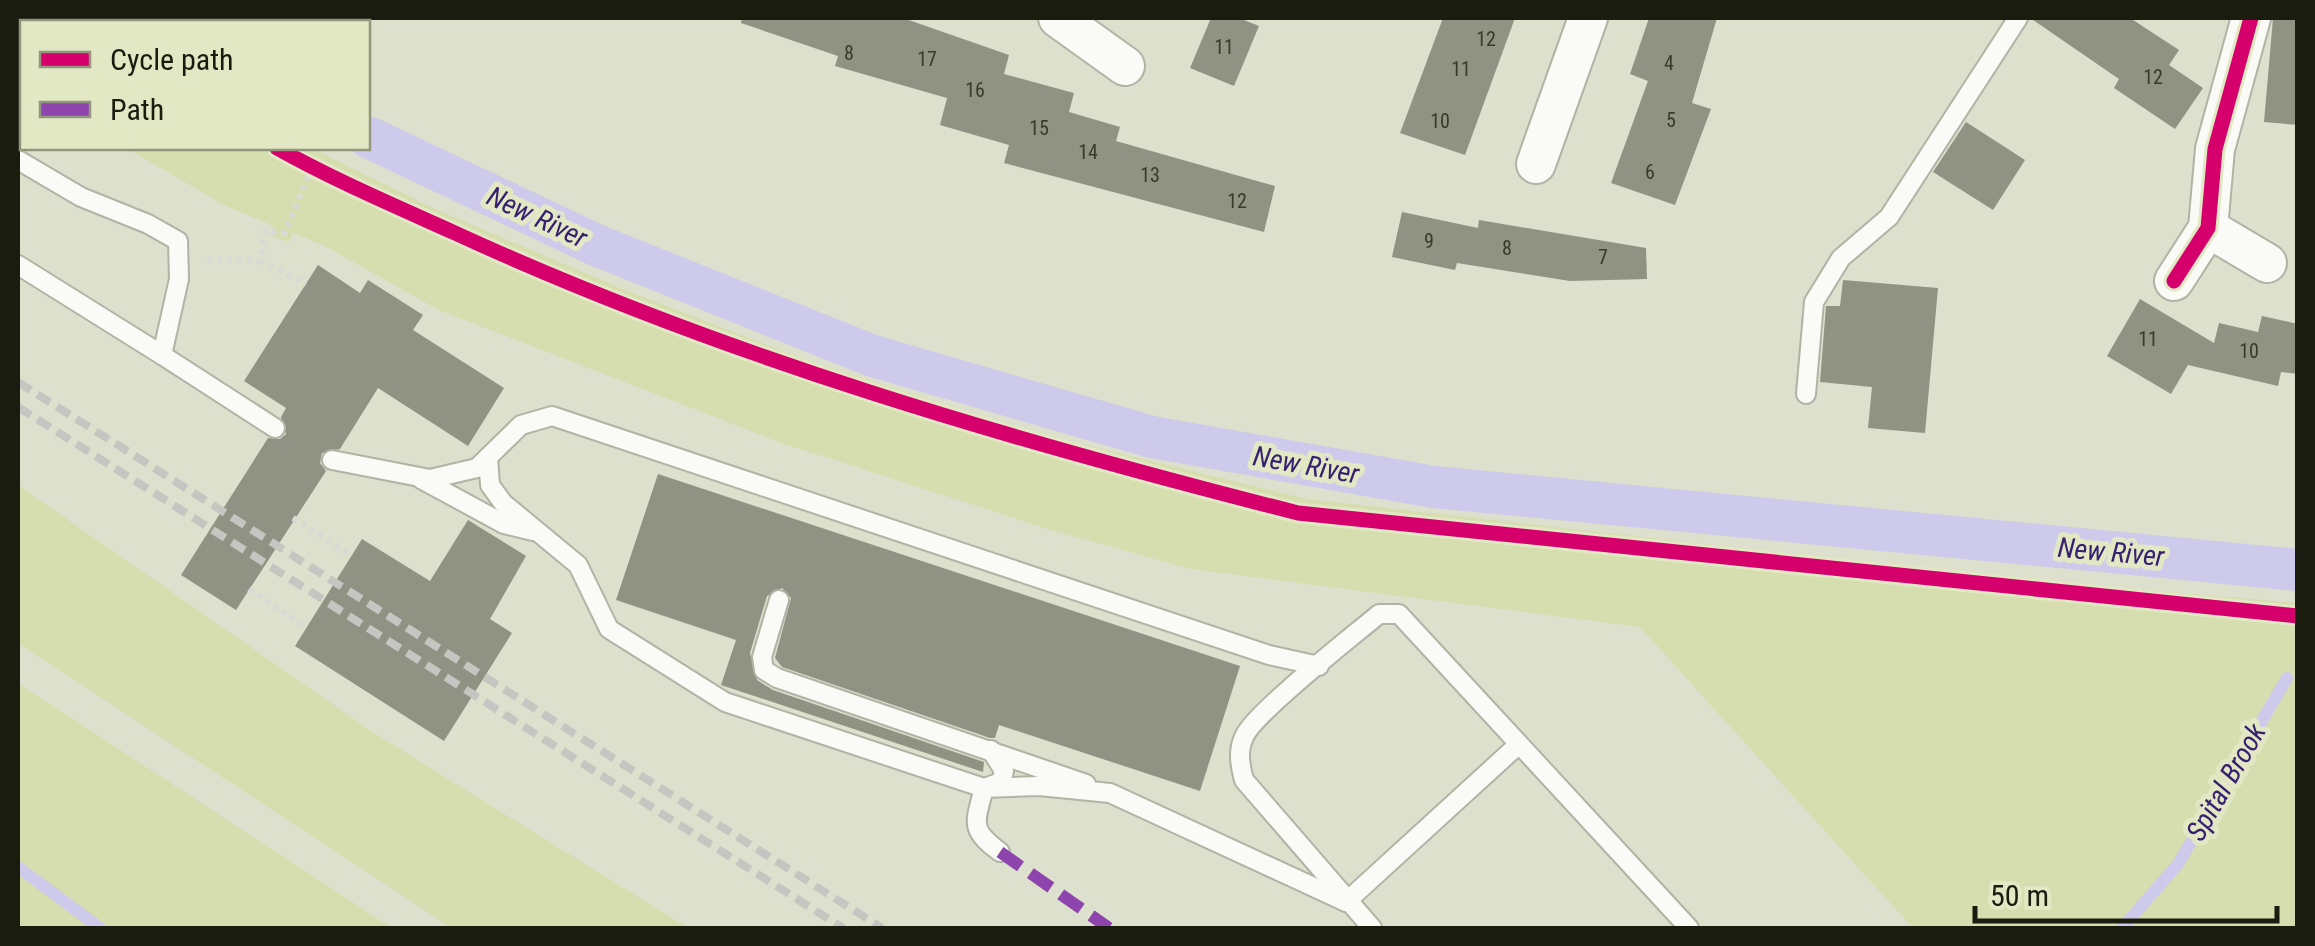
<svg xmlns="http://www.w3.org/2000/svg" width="2315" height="946" font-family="'Roboto Condensed',sans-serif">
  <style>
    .green { fill: #d6ddae }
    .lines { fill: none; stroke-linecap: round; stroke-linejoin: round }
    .stream { stroke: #cecaec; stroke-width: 12 }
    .canal { stroke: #cecaec; stroke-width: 42 }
    .building { fill: #909283 }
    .lane-casing { stroke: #b1b3a4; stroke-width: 22 }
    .street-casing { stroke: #b1b3a4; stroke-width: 42 }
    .path { stroke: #d9dad4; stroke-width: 6; stroke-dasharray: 5 5; stroke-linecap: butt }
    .lane { stroke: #fafaf7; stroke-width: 18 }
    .street { stroke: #fafaf7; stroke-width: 38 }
    .rail { stroke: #c5c6c1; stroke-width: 8; stroke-dasharray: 15 8; stroke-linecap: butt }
    .quiet { stroke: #8e44ad; stroke-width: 12; stroke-dasharray: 25 12; stroke-linecap: butt }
    .cycleway-casing { stroke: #e2e8c4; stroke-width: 21 }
    .cycleway { stroke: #d6006c; stroke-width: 15 }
    .labels { text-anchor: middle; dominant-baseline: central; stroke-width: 10; stroke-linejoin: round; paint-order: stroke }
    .number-label { font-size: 20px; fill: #383a2c }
    .water-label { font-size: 28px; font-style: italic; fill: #37206f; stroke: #e2e8c4 }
  </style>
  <rect width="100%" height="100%" fill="#dce0cc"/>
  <!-- green -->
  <g class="green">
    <polygon points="126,148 311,148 435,209 630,292 809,361 1027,431 1307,499 1997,577 2297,603 2297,928 1913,928 1640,627 1191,569 1051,530 782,443 439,310 325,246 293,233 289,242 272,236 274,226 226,206"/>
    <polygon points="18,485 374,733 688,928 452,928 18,643"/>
    <polygon points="18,683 392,928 18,928"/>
  </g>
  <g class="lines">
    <!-- stream -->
    <g class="stream">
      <polyline points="18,867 100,928"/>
      <polyline points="2122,928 2178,864 2287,678"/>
    </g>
    <!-- canal -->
    <g class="canal">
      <polyline points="148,18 157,22"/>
      <polyline points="368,137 596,245 873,356 1152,437 1434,487 2298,570"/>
    </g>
  </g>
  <!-- building -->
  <g class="building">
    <polygon points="742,18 903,18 1009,55 1004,74 1074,93 1069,112 1120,127 1116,141 1275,186 1264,232 1004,163 1009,145 940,125 947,98 835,66 838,56 741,23"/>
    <polygon points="1211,18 1239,18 1259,26 1234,86 1190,68"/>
    <polygon points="1443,18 1515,18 1465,155 1400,133"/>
    <polygon points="1649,18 1717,18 1692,103 1711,109 1675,205 1611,183 1648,81 1630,74"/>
    <polygon points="2030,18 2130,18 2179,50 2169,65 2203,88 2175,129 2114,88 2119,79"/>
    <polygon points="2273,18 2298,18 2298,125 2264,122"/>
    <polygon points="1966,122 2025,160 1993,210 1933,172"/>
    <polygon points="1402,212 1478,228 1479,220 1646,248 1647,279 1570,281 1457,263 1455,270 1392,257"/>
    <polygon points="318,265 360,293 368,280 423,315 413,330 504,388 468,446 378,388 340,449 322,453 320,463 326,471 236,610 181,575 268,438 280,439 286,434 281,417 286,408 244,381"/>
    <polygon points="1843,280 1938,288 1925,433 1868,428 1872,387 1820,382 1826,306 1840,306"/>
    <polygon points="2140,299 2214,343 2219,323 2258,332 2262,316 2298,324 2298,374 2281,372 2278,386 2188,365 2171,394 2107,356"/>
    <polygon points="658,474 1240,666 1200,791 999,725 995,738 990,738 782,667 775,658 791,598 782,588 767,596 750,653 757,680 773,690 984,762 983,772 721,685 736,640 616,600"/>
    <polygon points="468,520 526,556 490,619 512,633 444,741 295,646 362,539 430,581"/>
  </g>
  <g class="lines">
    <!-- lane casing -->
    <g class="lane-casing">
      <g id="lane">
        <polyline points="18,160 81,197 148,224 178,241 179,279 162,355 18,265"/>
        <polyline points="162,355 275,428"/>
        <polyline points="1806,394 1814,302 1841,258 1889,217 2018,18"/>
        <polyline points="488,457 490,485 503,503 578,565 609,629 725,702 984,788 1039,786 1110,793 1346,902"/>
        <polyline points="332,460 430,479 477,468 521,425 552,416 1269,655 1319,666"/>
        <polyline points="421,479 504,524 533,531"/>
        <polyline points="779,600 762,657 764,670 777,678 1086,784"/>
        <path d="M991,750L1004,771L1001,782L984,788C975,823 969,829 1000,852"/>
        <polyline points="1346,902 1519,744"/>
        <path d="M1372,928L1244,780C1240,765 1237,750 1245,735C1257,711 1353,636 1379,614H1399L1689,928"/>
      </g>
    </g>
    <!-- street casing -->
    <g class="street-casing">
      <g id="street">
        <polyline points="1058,18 1125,66"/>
        <polyline points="1536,164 1588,18"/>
        <polyline points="2208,228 2267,263"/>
        <polyline points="2174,281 2208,228 2215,149 2251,18"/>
      </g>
    </g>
    <!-- path -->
    <g class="path">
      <polyline points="207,260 260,261 265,231 285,233 312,167"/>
      <polyline points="260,261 306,284"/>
      <polyline points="293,518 352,556"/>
      <polyline points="249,589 306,627"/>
    </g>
    <!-- lane -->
    <use href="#lane" class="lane"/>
    <!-- street -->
    <use href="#street" class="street"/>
    <!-- rail -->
    <g class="rail">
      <polyline points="18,382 882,928"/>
      <polyline points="18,407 843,928"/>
    </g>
    <!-- quiet -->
    <polyline class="quiet" points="1000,852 1109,928"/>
    <!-- cycleway casing -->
    <g class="cycleway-casing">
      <g id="cycleway">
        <path d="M277,148C334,180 395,206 455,233C725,357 1010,440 1298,513L2298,616"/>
        <polyline points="2174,281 2208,228 2215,149 2251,18"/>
      </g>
    </g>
    <!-- cycleway -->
    <use href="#cycleway" class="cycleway"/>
  </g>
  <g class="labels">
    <!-- number labels -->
    <g class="number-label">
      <text x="1486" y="39">12</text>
      <text x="1224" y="47">11</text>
      <text x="849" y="53">8</text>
      <text x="927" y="59">17</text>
      <text x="1669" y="63">4</text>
      <text x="1461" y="69">11</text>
      <text x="2153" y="77">12</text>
      <text x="975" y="90">16</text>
      <text x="1671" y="120">5</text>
      <text x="1440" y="121">10</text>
      <text x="1039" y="128">15</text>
      <text x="1088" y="152">14</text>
      <text x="1650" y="172">6</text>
      <text x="1150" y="175">13</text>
      <text x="1237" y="201">12</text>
      <text x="1429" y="241">9</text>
      <text x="1507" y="248">8</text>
      <text x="1603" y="257">7</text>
      <text x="2148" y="339">11</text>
      <text x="2249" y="351">10</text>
    </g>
    <!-- water labels -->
    <g class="water-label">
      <text transform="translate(537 217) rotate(25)">New River</text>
      <text transform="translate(1306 465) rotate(10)">New River</text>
      <text transform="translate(2111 552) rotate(5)">New River</text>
      <text transform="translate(2226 782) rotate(-60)">Spital Brook</text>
    </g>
  </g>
  <!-- border -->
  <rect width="2315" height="946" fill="none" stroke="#1a1c0f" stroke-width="40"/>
  <!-- legend -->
  <rect x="20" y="20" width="350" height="130" fill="#e2e8c4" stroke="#92967c" stroke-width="2.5"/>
  <rect x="40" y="52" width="50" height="15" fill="#d6006c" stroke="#92967c" stroke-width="2.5"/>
  <text x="110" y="70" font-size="30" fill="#1a1c0f">Cycle path</text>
  <rect x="40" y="102" width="50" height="15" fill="#8e44ad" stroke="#92967c" stroke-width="2.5"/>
  <text x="110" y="120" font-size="30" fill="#1a1c0f">Path</text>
  <!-- scale -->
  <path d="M1975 906v15h302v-15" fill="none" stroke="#1a1c0f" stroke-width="5"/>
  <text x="1990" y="906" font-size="30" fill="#1a1c0f" stroke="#e2e8c4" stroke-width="8" paint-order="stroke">50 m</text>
</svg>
